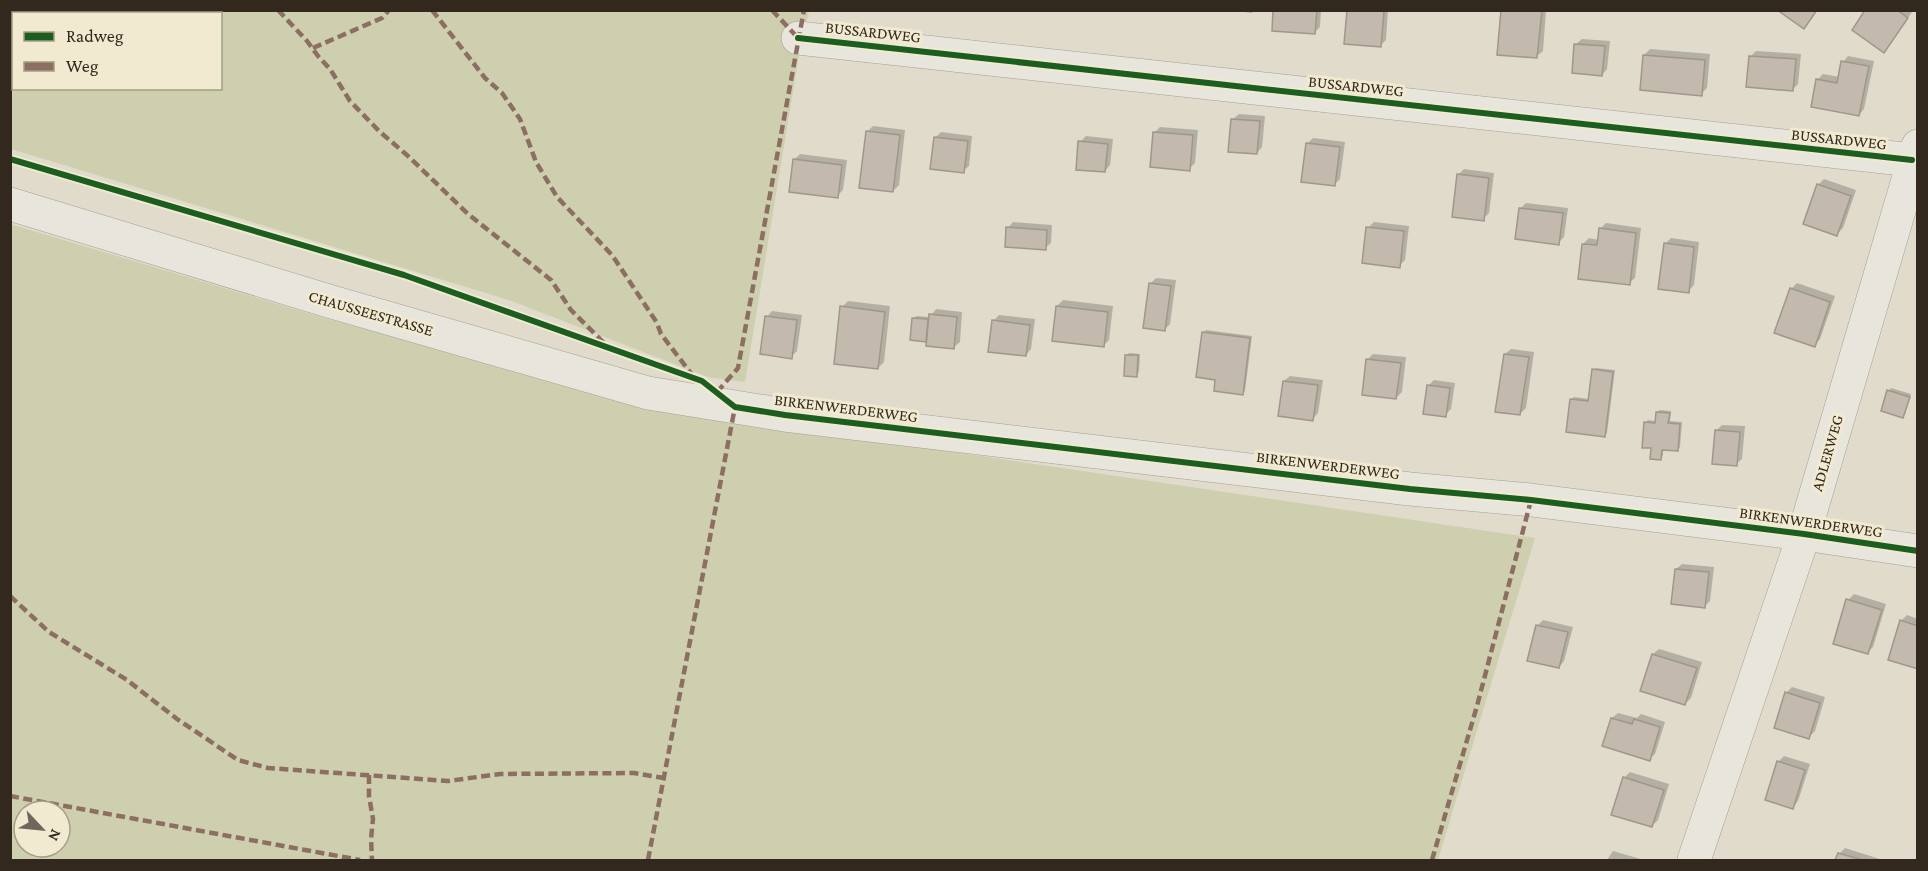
<svg xmlns="http://www.w3.org/2000/svg" width="1928" height="871" font-family="'Crimson Pro',serif">
  <style>
    .green { fill: #cdcfae; fill-rule: evenodd }
    .shadow { fill: #0003 }
    .building { fill: #c3b9ac; stroke: #9f978b; stroke-width: 1.5 }
    .lines { fill: none; stroke-linecap: round; stroke-linejoin: round }
    .minor-casing { stroke: #a5a094; stroke-width: 34 }
    .minor { stroke: #e8e5dc; stroke-width: 33 }
    .quiet { stroke: #8d6e63; stroke-width: 4.5; stroke-dasharray: 9 4.5; stroke-linecap: butt }
    .cycleway-casing { stroke: #f1e9d0; stroke-width: 10 }
    .cycleway { stroke: #1b5e20; stroke-width: 6 }
    .labels { text-anchor: middle; dominant-baseline: central; stroke-width: 6; stroke-linejoin: round; paint-order: stroke }
    .street-label { font-size: 16px; fill: #32281e; stroke: #f1e9d0 }
  </style>
  <rect width="100%" height="100%" fill="#e0dbcb"/>
  <!-- green -->
  <g class="green">
    <path d="M10,11H809L799,55L745,382L708,377L509,300L11,149ZM14,14H220V88H14Z"/>
    <path d="M10,224L328,319L650,407L1535,538L1438,860H11ZM24,811H60V847H24Z"/>
  </g>
  <!-- shadow -->
  <g class="shadow">
    <polygon points="1228,10 1254,10 1252,13"/>
    <polygon points="1275,10 1321,10 1320,27 1314,33"/>
    <polygon points="1348,10 1388,10 1386,40 1381,45"/>
    <polygon points="1502,10 1546,10 1543,51 1537,56"/>
    <polygon points="1867,10 1911,10 1912,12 1889,45"/>
    <polygon points="1582,39 1610,41 1607,69 1602,75 1576,44"/>
    <polygon points="1650,49 1710,54 1707,88 1701,94 1644,55"/>
    <polygon points="1756,51 1801,54 1798,84 1792,90 1751,56"/>
    <polygon points="1848,56 1874,61 1864,109 1859,115 1817,80 1823,74 1840,77 1843,62"/>
    <polygon points="1239,114 1265,116 1262,147 1257,153 1233,119"/>
    <polygon points="873,126 905,130 899,185 893,191 867,132"/>
    <polygon points="1160,127 1198,130 1195,163 1189,169 1154,133"/>
    <polygon points="941,132 972,136 969,166 963,171 935,138"/>
    <polygon points="1086,136 1113,139 1110,165 1105,171 1080,142"/>
    <polygon points="1313,138 1345,142 1340,179 1335,184 1307,144"/>
    <polygon points="800,154 847,160 843,190 837,196 794,160"/>
    <polygon points="1464,169 1494,173 1489,213 1483,219 1458,175"/>
    <polygon points="1824,179 1856,190 1843,228 1837,234 1818,185"/>
    <polygon points="1526,203 1568,208 1564,237 1558,243 1520,209"/>
    <polygon points="1013,222 1052,225 1051,243 1045,248 1008,228"/>
    <polygon points="1374,222 1409,226 1405,260 1399,266 1368,228"/>
    <polygon points="1606,223 1641,228 1635,278 1629,283 1583,244 1589,238 1599,240 1600,229"/>
    <polygon points="1671,238 1699,242 1694,285 1688,291 1665,244"/>
    <polygon points="1156,278 1176,280 1170,324 1165,329 1151,283"/>
    <polygon points="1797,283 1835,296 1820,339 1815,345 1791,289"/>
    <polygon points="1063,300 1113,306 1109,340 1103,346 1057,306"/>
    <polygon points="848,301 890,306 884,362 878,368 842,307"/>
    <polygon points="936,309 962,312 960,342 954,347 928,338 925,340 914,319 916,316 930,317"/>
    <polygon points="772,311 802,315 797,351 791,357 767,317"/>
    <polygon points="999,315 1035,319 1031,349 1026,355 993,321"/>
    <polygon points="1206,330 1252,336 1245,391 1243,393 1217,378 1203,333"/>
    <polygon points="1511,349 1534,352 1526,408 1520,414 1505,354"/>
    <polygon points="1129,353 1140,354 1139,372 1136,375 1127,355"/>
    <polygon points="1373,354 1406,357 1402,392 1396,398 1368,359"/>
    <polygon points="1596,368 1615,370 1607,433 1604,436 1571,399 1574,397 1589,399 1593,370"/>
    <polygon points="1290,376 1323,380 1318,413 1313,419 1284,381"/>
    <polygon points="1434,380 1455,383 1451,409 1445,415 1428,386"/>
    <polygon points="1891,388 1911,394 1905,414 1902,417 1889,391"/>
    <polygon points="1660,410 1671,411 1670,421 1682,422 1680,447 1678,450 1663,449 1663,456 1660,458 1653,447 1645,423 1648,420 1656,421 1657,412"/>
    <polygon points="1722,425 1745,426 1742,459 1736,464 1717,430"/>
    <polygon points="1682,564 1714,567 1710,601 1704,607 1676,569"/>
    <polygon points="1854,594 1886,604 1873,647 1867,653 1848,600"/>
    <polygon points="1907,615 1918,619 1917,667 1901,621"/>
    <polygon points="1543,620 1573,627 1564,661 1559,667 1537,626"/>
    <polygon points="1659,649 1702,662 1691,698 1685,704 1642,690 1653,654"/>
    <polygon points="1792,687 1825,697 1815,731 1809,737 1786,693"/>
    <polygon points="1618,713 1637,718 1641,714 1665,722 1655,754 1649,759 1612,718"/>
    <polygon points="1784,756 1810,764 1798,801 1793,807 1778,762"/>
    <polygon points="1630,772 1669,784 1658,820 1652,826 1624,778"/>
    <polygon points="1845,848 1883,860 1837,860 1839,854"/>
    <polygon points="1613,851 1644,860 1607,860"/>
  </g>
  <!-- building -->
  <g class="building">
    <polygon points="1273,10 1317,10 1315,34 1272,31"/>
    <polygon points="1347,10 1384,11 1381,47 1344,44"/>
    <polygon points="1501,10 1542,10 1537,58 1497,55"/>
    <polygon points="1777,10 1817,10 1804,29"/>
    <polygon points="1865,10 1897,10 1908,18 1884,53 1852,30"/>
    <polygon points="1574,44 1605,46 1602,76 1572,73"/>
    <polygon points="1643,55 1705,60 1702,96 1640,90"/>
    <polygon points="1749,56 1796,59 1793,91 1746,87"/>
    <polygon points="1841,61 1869,66 1859,116 1811,107 1816,79 1837,83"/>
    <polygon points="1231,119 1260,121 1257,154 1228,152"/>
    <polygon points="866,131 900,135 893,192 859,188"/>
    <polygon points="1153,132 1193,135 1190,171 1150,167"/>
    <polygon points="934,137 968,141 964,173 930,169"/>
    <polygon points="1078,141 1108,144 1105,172 1076,170"/>
    <polygon points="1306,143 1340,147 1335,186 1301,182"/>
    <polygon points="793,159 842,165 838,198 789,192"/>
    <polygon points="1457,174 1489,178 1484,221 1452,217"/>
    <polygon points="1817,184 1851,196 1837,236 1803,224"/>
    <polygon points="1519,208 1563,213 1559,245 1515,239"/>
    <polygon points="1006,227 1047,230 1046,250 1005,247"/>
    <polygon points="1366,227 1404,231 1400,268 1362,263"/>
    <polygon points="1599,228 1636,233 1630,285 1578,279 1582,244 1597,245"/>
    <polygon points="1664,243 1694,247 1689,293 1658,289"/>
    <polygon points="1149,283 1171,286 1165,331 1143,328"/>
    <polygon points="1790,288 1830,302 1815,347 1774,333"/>
    <polygon points="840,306 885,312 878,369 834,364"/>
    <polygon points="1056,306 1108,312 1104,347 1052,341"/>
    <polygon points="929,314 957,317 954,349 926,346"/>
    <polygon points="765,316 797,320 792,359 760,354"/>
    <polygon points="912,318 928,319 926,342 910,340"/>
    <polygon points="992,320 1030,325 1026,356 988,352"/>
    <polygon points="1202,332 1250,338 1243,395 1214,391 1215,380 1196,377"/>
    <polygon points="1504,354 1529,357 1520,415 1495,412"/>
    <polygon points="1125,355 1138,355 1137,377 1124,376"/>
    <polygon points="1366,359 1401,363 1396,399 1362,395"/>
    <polygon points="1592,369 1613,372 1605,437 1566,432 1570,399 1588,401"/>
    <polygon points="1283,381 1318,385 1313,421 1278,416"/>
    <polygon points="1427,385 1450,388 1446,417 1423,414"/>
    <polygon points="1887,390 1910,397 1903,418 1881,411"/>
    <polygon points="1656,412 1670,413 1668,423 1680,424 1678,451 1662,450 1661,460 1650,459 1651,448 1642,448 1644,422 1655,423"/>
    <polygon points="1715,430 1740,432 1737,466 1712,464"/>
    <polygon points="1675,569 1709,572 1705,608 1671,604"/>
    <polygon points="1846,599 1882,610 1868,654 1833,644"/>
    <polygon points="1900,620 1918,626 1918,669 1888,660"/>
    <polygon points="1536,625 1568,632 1559,668 1527,661"/>
    <polygon points="1652,654 1697,668 1685,705 1640,691"/>
    <polygon points="1785,692 1820,703 1809,739 1774,728"/>
    <polygon points="1611,718 1632,724 1634,719 1660,727 1650,761 1602,746"/>
    <polygon points="1777,761 1805,770 1793,809 1765,800"/>
    <polygon points="1623,777 1664,790 1652,827 1611,815"/>
    <polygon points="1838,853 1863,860 1835,860"/>
  </g>
  <g class="lines">
    <!-- minor casing -->
    <g class="minor-casing">
      <g id="minor">
        <polyline points="798,38 1912,160"/>
        <polyline points="10,204 332,302 648,393 785,415 1410,489 1531,500 1804,534 1918,551"/>
        <polyline points="1694,860 1804,534 1918,146"/>
      </g>
    </g>
    <!-- minor -->
    <use href="#minor" class="minor"/>
    <!-- quiet -->
    <g class="quiet">
      <polyline points="278,10 307,41 318,56 330,69 350,101 379,131 408,156 468,214 551,280 571,310 604,343"/>
      <polyline points="432,10 485,78 502,93 520,119 536,162 557,197 612,255 657,323 661,334 693,376"/>
      <polyline points="772,10 798,38"/>
      <polyline points="313,48 382,18 389,10"/>
      <polyline points="717,392 738,368 804,10"/>
      <polyline points="10,596 49,632 127,680 177,719 238,760 268,768 448,781 500,774 634,773 664,778"/>
      <polyline points="369,775 369,796 373,819 371,839 372,860"/>
      <polyline points="10,796 360,860"/>
      <polyline points="648,860 735,407 732,404"/>
      <polyline points="1432,860 1477,706 1531,500"/>
    </g>
    <!-- cycleway casing -->
    <g class="cycleway-casing">
      <g id="cycleway">
        <polyline points="798,38 1912,160"/>
        <polyline points="10,159 404,275 702,381 735,407 785,415 1410,489 1531,500 1804,534 1918,551"/>
      </g>
    </g>
    <!-- cycleway -->
    <use href="#cycleway" class="cycleway"/>
  </g>
  <g class="labels">
    <!-- street labels -->
    <g class="street-label">
      <text transform="translate(873 32) rotate(6)">BUSSARDWEG</text>
      <text transform="translate(1356 86) rotate(6)">BUSSARDWEG</text>
      <text transform="translate(1839 139) rotate(6)">BUSSARDWEG</text>
      <text transform="translate(371 313) rotate(16)">CHAUSSEESTRASSE</text>
      <text transform="translate(846 408) rotate(7)">BIRKENWERDERWEG</text>
      <text transform="translate(1827 453) rotate(-74)">ADLERWEG</text>
      <text transform="translate(1328 465) rotate(7)">BIRKENWERDERWEG</text>
      <text transform="translate(1811 522) rotate(8)">BIRKENWERDERWEG</text>
    </g>
  </g>
  <!-- border -->
  <rect width="1928" height="871" fill="none" stroke="#32281e" stroke-width="24"/>
  <!-- legend -->
  <rect x="12" y="12" width="210" height="78" fill="#f1e9d0" stroke="#a59c89" stroke-width="1.5"/>
  <rect x="24" y="32" width="30" height="9" fill="#1b5e20" stroke="#a59c89" stroke-width="1.5"/>
  <text x="66" y="42" font-size="18" fill="#32281e">Radweg</text>
  <rect x="24" y="62" width="30" height="9" fill="#8d6e63" stroke="#a59c89" stroke-width="1.5"/>
  <text x="66" y="72" font-size="18" fill="#32281e">Weg</text>
  <!-- north arrow -->
  <g transform="translate(42 829) rotate(116)"><circle r="28" fill="#f1e9d0" stroke="#a59c89" stroke-width="1.5"/>
  <path d="M0-4.5L10 22L0 15L-10 22Z" fill="#6f675b"/>
  <text y="-9" font-size="16" font-weight="bold" text-anchor="middle" fill="#32281e">N</text>
  </g>
</svg>
